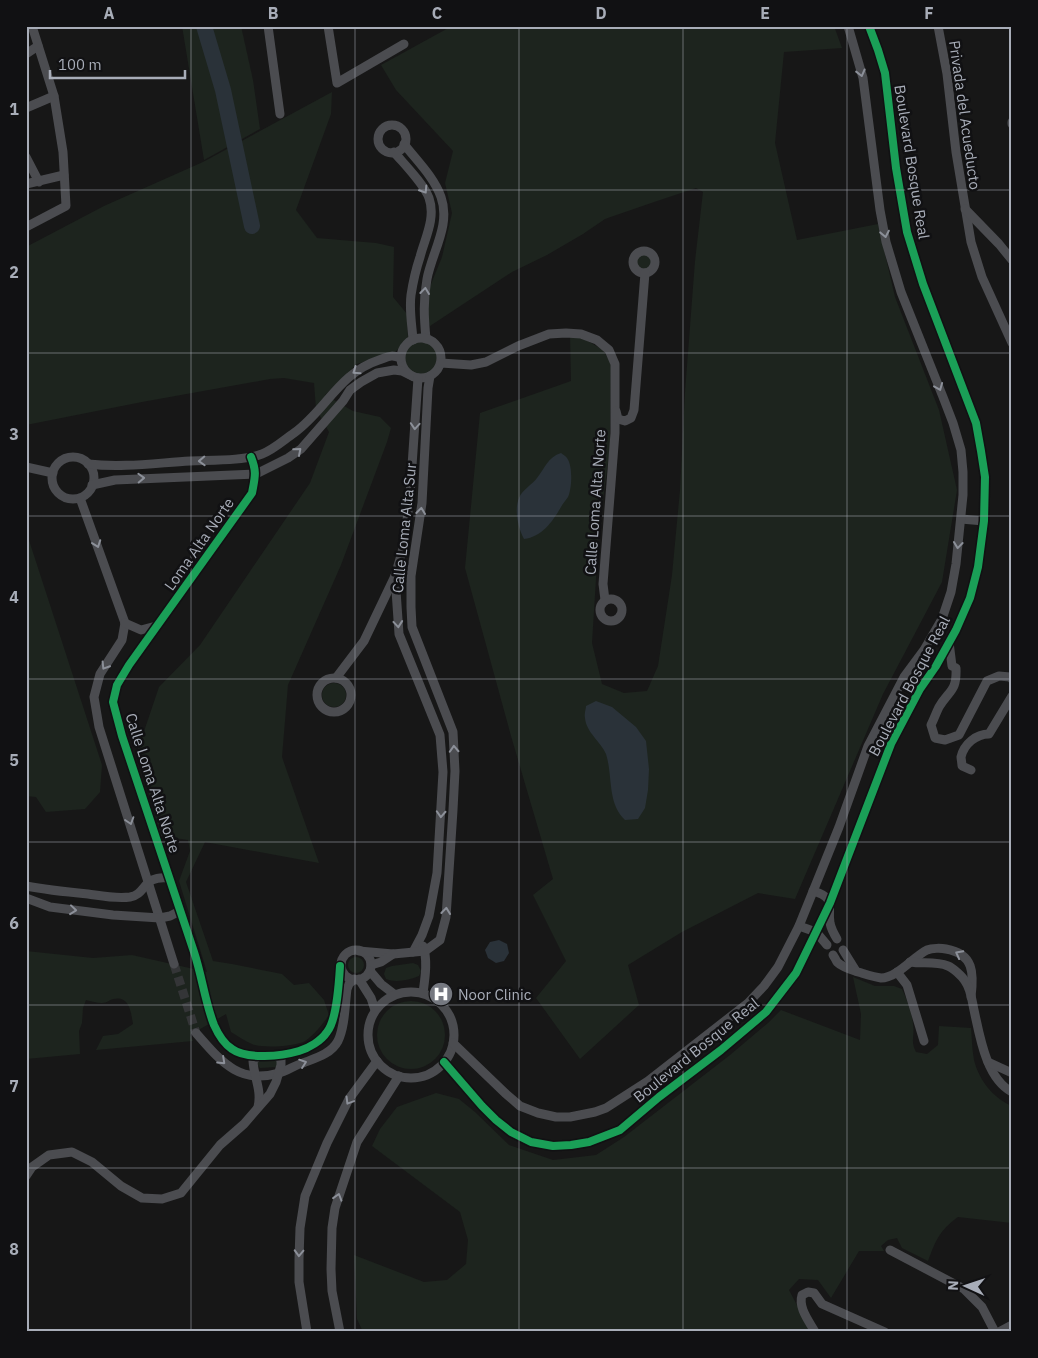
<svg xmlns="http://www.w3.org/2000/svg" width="1038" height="1358" font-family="'IBM Plex Sans',sans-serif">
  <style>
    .green { fill: #1d241e }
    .water { fill: #2a3239 }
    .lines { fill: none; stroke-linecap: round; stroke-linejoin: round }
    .river { stroke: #2a3239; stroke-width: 16 }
    .minor-tunnel { stroke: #343537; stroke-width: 9; stroke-dasharray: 9 4.5; stroke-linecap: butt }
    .minor { stroke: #4b4c50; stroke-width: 9 }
    .cycleway-casing { stroke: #111113; stroke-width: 11 }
    .cycleway { stroke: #1a9f57; stroke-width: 8 }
    .oneway { stroke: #8c9099 }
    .grid { fill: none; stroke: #a8adb8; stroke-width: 1; stroke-opacity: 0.55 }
    .labels { text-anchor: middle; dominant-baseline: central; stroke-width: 5; stroke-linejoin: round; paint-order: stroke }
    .street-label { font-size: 15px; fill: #a8adb8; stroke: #111113 }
    .poi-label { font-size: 15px; fill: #a8adb8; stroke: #111113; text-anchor: start }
    .neatline { fill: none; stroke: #a8adb8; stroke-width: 2 }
    .grid-label { font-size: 16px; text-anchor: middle; font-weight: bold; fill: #a8adb8 }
  </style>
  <rect width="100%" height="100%" fill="#171717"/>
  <!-- green -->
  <g class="green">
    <polygon points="182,26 241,26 253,80 260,129 204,160"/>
    <polygon points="452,26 834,26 842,48 784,52 775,143 797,240 878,224 895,297 939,410 957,490 942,582 883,694 795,899 758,893 682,932 628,965 639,1005 580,1059 536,998 566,961 533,895 553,879 511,736 465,568 480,413 571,381 570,335 586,340 603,350 611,363 610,447 599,530 592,643 602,684 624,693 647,691 658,666 672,575 680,490 685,392 695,261 703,192 696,188 654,202 605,219 583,234 547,255 512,272 430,326 427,319 429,289 442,257 452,213 445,183 453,151 396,90 381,65"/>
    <path d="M332,92L331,114L296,210L317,238L376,243L394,247L393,297L407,314L408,339L395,352L357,364L325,395L353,411L380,417L391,428L387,442L341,565L288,685L282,757L319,863L205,842L186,882L213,961L232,964L282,974L294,985L309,983L324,1000L329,1015C322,1025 315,1034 305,1041C297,1046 261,1049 252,1044C245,1041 238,1036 231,1032L226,1014L190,1035L193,1041L96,1050L103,1036L118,1034L133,1024C131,1013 130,995 113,999C109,1000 107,1003 102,1003C97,1003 91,1001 86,1000L83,1008L82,1023L79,1031L80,1054L26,1059V951L93,958L132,955L207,972L179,881L190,851L188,840L161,836L137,752L159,687L200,645L310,483L329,432L316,409L314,383L284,378L270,379L142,402L26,425V247L104,206L203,162Z"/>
    <circle cx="644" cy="262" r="9"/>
    <circle cx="421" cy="358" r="17"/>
    <polygon points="26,531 102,765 100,792 85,809 46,812 36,797 26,796"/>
    <circle cx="334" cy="695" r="12"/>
    <circle cx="356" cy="965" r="8"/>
    <path d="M413,963L418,965L421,971L419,976C409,980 396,983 386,979L384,974L386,968L392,966Z"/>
    <path d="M853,977L875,986H894L902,989C907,1000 912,1012 913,1024C915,1036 910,1041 916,1052L927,1054L938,1045L939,1026L971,1028C972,1039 972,1050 974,1060C979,1080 993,1098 1012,1106V1223L958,1217C939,1231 936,1240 928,1261L902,1248L897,1238L888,1240L881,1246L884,1251H859L831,1298L818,1280L799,1279L789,1290L811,1332H363L357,1319L354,1255L424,1282L447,1280L466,1264L468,1240L460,1212L372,1146L380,1129L397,1107L436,1093L459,1099L475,1112L509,1145L553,1160L596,1155L624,1137L730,1055L768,1023L781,1010L860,1040L861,1014Z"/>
    <circle cx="411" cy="1035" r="34"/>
    <polygon points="278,1059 277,1067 260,1068 257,1064 257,1060"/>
  </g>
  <!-- water -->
  <g class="water">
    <path d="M561,453C563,455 566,456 567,458C573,466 572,488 568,497C566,500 563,503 561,507C553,521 542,537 524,539C518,528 514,510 519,498C522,490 533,484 537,478C545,468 548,457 561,453Z"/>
    <path d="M596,701L612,707L636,727L646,741L649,769L648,790L645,808L638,819L625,820C607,803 613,776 606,754C601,742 586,732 585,718C584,714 586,709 586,706Z"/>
    <polygon points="499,940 507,944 509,953 504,961 496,963 488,958 485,950 490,942"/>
  </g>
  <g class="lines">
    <!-- river -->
    <polyline class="river" points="204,26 223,90 252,226"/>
    <!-- minor-tunnel -->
    <g class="minor-tunnel">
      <polyline points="195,955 214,1024"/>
      <polyline points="174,964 196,1033"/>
    </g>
    <!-- minor -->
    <g class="minor">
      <polyline points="268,26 280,114"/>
      <polyline points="328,26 337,83 404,44"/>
      <polyline points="938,26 947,74 956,152 971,242 982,277 1012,343"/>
      <polyline points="26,54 38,46"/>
      <polyline points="26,108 54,96"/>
      <polyline points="1012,122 1012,124"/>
      <circle cx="392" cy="139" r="14"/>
      <path d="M404,144C417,161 434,177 441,197C451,225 432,252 427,279C423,301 424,317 426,339"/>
      <path d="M394,152C404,164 424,184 429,198C436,218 425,238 420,257C416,269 413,282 411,295C409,310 412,325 413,340"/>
      <polyline points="26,157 39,182"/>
      <polyline points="26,184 64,175"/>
      <polyline points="965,209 999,244 1012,260"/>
      <polyline points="26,227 66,206 63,152 54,96 32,26"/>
      <circle cx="644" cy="262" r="11"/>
      <circle cx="421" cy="358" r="20"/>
      <polyline points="441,363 471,365 486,362 518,346 549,334 566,333 581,334 597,340 609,350 615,364 615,433 603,584 605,600"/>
      <polyline points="616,411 618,419 625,421 631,418 634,410 645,273"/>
      <circle cx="73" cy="478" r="21"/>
      <path d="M88,464C122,468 156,463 190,461C210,460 244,461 262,454C273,450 284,440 294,433C326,410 339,373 379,360C388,357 391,354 400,358"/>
      <polyline points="26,467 53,473"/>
      <polyline points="92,485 115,480 256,474 288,458 301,449 343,401 350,390 361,382 377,373 394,370 402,371 414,377"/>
      <polyline points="80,498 125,623"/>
      <polyline points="961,519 984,521"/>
      <polyline points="395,576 399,634 440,735 443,772 437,873 429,916 422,935 413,952"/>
      <circle cx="611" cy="610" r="11"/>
      <polyline points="125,623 122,640 100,674 94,697 99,727 174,964"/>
      <polyline points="125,623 141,630 156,626"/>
      <path d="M949,642L952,666L956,668C957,692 949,690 939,707C936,713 934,719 931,725L935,738L945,740L959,735L987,681L999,676L1010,677L1012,679"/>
      <polyline points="336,678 364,641 395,576 404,545 410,495 418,378"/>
      <circle cx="334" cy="695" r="17"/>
      <path d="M971,770L962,766C962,764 961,758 961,757C964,744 976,734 989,734L1012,696"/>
      <path d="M26,886C47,890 67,892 88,894C102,896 116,899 130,897C147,894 142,875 169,878"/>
      <path d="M813,891C837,898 827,906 830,923C831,928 834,934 837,939"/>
      <polyline points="26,898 50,907 113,915 160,918 170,916 180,911"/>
      <polyline points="799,926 816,932 827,945"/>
      <path d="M423,946C428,960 425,978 423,993"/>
      <polyline points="843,950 856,971"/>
      <circle cx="356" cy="965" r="15"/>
      <polyline points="359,951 393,954 425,951 440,940 446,917 453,810 455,771 453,732 412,627 411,607 411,576 422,503 428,388 430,376"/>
      <path d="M195,955L122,736L113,702L117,685L129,665L252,493C255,477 257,472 251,457"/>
      <path d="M833,955C835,958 836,960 837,962C842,967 852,970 858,972C865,974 874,977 881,978C897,978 913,957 927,950C932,948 941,948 946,949C974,954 974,973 971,997"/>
      <path d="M910,962C922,964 936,961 948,966C953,968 962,976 965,981C971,989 972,1001 974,1010C980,1037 986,1078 1012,1092"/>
      <polyline points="371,965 381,962 393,954"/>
      <polyline points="370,971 381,984 394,994"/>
      <polyline points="897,972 907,985 924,1041"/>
      <polyline points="359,979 371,998 375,1010"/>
      <circle cx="411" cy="1035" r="43"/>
      <path d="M214,1024C218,1033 223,1042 232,1049C246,1060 285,1057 302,1050C311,1046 321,1040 327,1033C337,1020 339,982 340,966"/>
      <path d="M196,1033C220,1060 238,1085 279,1073C287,1071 295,1065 303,1063C316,1058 331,1054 338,1041C345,1027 345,1004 347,989L349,984L354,979"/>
      <polyline points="453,1043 505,1093 520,1106 538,1113 556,1117 570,1117 595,1112 606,1108 648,1081 748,1003 764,986 778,967 799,926 839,827 868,746 904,677 924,650 942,619 951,592 956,564 963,495 963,472 961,450 953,423 943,397 901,292 886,242 880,210 863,78 848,26"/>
      <polyline points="444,1062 482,1106 496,1120 511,1132 531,1142 553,1146 571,1145 589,1142 620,1130 659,1097 721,1050 766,1012 796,973 816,932 830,903 891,744 920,689 936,666 956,630 970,598 978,567 984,521 985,477 981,451 976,423 923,284 907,232 896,168 885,73 878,50 869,26"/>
      <polyline points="988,1062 1012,1073"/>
      <path d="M258,1107C262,1090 254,1078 253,1061L258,1056"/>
      <polyline points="26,1176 32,1167 49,1155 72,1152 92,1162 121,1186 142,1198 162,1199 181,1193 220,1145 244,1124 270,1094 276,1082 281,1065 281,1059 275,1055"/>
      <polyline points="890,1250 964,1289 982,1307 995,1332"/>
      <polyline points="307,1332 299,1282 299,1259 300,1228 305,1196 327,1143 349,1099 377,1061"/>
      <polyline points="340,1332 332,1291 331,1269 332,1228 335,1208 357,1142 399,1076"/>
      <path d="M815,1332C809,1321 798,1308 802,1295L808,1292L814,1293L822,1304L885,1332"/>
      <polyline points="999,1332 1012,1325"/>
    </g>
    <!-- cycleway casing -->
    <g class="cycleway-casing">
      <g id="cycleway">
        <path d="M251,457C257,472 255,477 252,493L129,665L117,685L113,702L122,736C146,808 170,880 194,952C202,976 205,1002 214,1025C218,1034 224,1044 232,1049C247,1060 282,1056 299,1051C309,1048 321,1041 327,1032C337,1020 339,982 340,966"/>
        <polyline points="444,1062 482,1106 496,1120 511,1132 531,1142 553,1146 571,1145 589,1142 620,1130 659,1097 721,1050 766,1012 796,973 816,932 830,903 891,744 920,689 936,666 956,630 970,598 978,567 984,521 985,477 981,451 976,423 923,284 907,232 896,168 885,73 878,50 869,26"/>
      </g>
    </g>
    <!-- cycleway -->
    <use href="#cycleway" class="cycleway"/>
  </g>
  <!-- one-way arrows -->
  <defs><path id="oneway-chevron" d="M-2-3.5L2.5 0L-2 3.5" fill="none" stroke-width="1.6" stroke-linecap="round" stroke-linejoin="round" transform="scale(1.25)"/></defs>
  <g class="oneway">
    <use href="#oneway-chevron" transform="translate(861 73) rotate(76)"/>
    <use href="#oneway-chevron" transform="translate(424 190) rotate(57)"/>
    <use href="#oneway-chevron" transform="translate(885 234) rotate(79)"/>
    <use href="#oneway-chevron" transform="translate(425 291) rotate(-83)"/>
    <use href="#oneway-chevron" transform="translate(356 371) rotate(145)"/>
    <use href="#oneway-chevron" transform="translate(939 387) rotate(68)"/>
    <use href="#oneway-chevron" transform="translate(415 426) rotate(94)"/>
    <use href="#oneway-chevron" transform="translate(298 451) rotate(-41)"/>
    <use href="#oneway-chevron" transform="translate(202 461) rotate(178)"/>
    <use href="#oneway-chevron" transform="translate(141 478) rotate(-2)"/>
    <use href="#oneway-chevron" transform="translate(421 511) rotate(-83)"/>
    <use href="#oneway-chevron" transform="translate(97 544) rotate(70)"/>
    <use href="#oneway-chevron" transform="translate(958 545) rotate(96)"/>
    <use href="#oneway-chevron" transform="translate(398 624) rotate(85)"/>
    <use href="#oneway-chevron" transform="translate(105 666) rotate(122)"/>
    <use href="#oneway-chevron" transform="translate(454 749) rotate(-93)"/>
    <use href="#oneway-chevron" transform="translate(441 814) rotate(93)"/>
    <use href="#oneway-chevron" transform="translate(130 821) rotate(72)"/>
    <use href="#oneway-chevron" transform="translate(73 910) rotate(6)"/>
    <use href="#oneway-chevron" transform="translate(446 911) rotate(-84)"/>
    <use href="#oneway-chevron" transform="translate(959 954) rotate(-152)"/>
    <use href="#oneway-chevron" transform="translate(222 1061) rotate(43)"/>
    <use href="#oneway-chevron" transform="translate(303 1063) rotate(-19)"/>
    <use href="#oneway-chevron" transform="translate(349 1101) rotate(121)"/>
    <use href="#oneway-chevron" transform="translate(338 1197) rotate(-73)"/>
    <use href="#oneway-chevron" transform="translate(299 1253) rotate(92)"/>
  </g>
  <!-- grid -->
  <path class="grid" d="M191,26V1332M355,26V1332M519,26V1332M683,26V1332M847,26V1332M26,190H1012M26,353H1012M26,516H1012M26,679H1012M26,842H1012M26,1005H1012M26,1168H1012"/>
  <!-- icons -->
  <defs>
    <g id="hospital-disc" transform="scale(1.25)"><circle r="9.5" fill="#757880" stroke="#111113"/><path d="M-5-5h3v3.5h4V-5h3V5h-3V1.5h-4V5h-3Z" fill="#fff"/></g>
  </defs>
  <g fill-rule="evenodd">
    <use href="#hospital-disc" x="441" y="994"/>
  </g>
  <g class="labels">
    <!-- street labels -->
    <g class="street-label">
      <text transform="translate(965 115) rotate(82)">Privada del Acueducto</text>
      <text transform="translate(912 162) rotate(81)">Boulevard Bosque Real</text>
      <text transform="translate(595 502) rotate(-86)">Calle Loma Alta Norte</text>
      <text transform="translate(404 528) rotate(-84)">Calle Loma Alta Sur</text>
      <text transform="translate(199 544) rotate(-55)">Loma Alta Norte</text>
      <text transform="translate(909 686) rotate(-62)">Boulevard Bosque Real</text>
      <text transform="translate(153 783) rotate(72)">Calle Loma Alta Norte</text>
      <text transform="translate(696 1050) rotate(-39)">Boulevard Bosque Real</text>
    </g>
    <!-- poi labels -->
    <g class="poi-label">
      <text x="458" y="994">Noor Clinic</text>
    </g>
  </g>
  <!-- border -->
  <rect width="1038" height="1358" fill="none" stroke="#111113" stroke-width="55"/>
  <!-- north arrow -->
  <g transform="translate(966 1286) rotate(273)" stroke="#111113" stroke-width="4" paint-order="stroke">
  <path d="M0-4L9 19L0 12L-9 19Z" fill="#a8adb8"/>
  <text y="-8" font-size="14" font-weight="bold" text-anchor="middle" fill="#a8adb8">N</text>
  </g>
  <!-- scale -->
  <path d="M50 70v8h135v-8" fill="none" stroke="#a8adb8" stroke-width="2.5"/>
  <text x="58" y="70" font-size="15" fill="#a8adb8" stroke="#111113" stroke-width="4" paint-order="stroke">100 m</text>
  <rect x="28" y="28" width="982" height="1302" class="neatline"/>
  <g class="grid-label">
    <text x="109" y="19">A</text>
    <text x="273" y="19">B</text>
    <text x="437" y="19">C</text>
    <text x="601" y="19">D</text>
    <text x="765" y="19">E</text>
    <text x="929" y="19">F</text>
    <text x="14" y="115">1</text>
    <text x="14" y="278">2</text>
    <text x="14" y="440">3</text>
    <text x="14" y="603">4</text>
    <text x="14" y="766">5</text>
    <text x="14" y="929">6</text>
    <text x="14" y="1092">7</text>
    <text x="14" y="1255">8</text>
  </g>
</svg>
